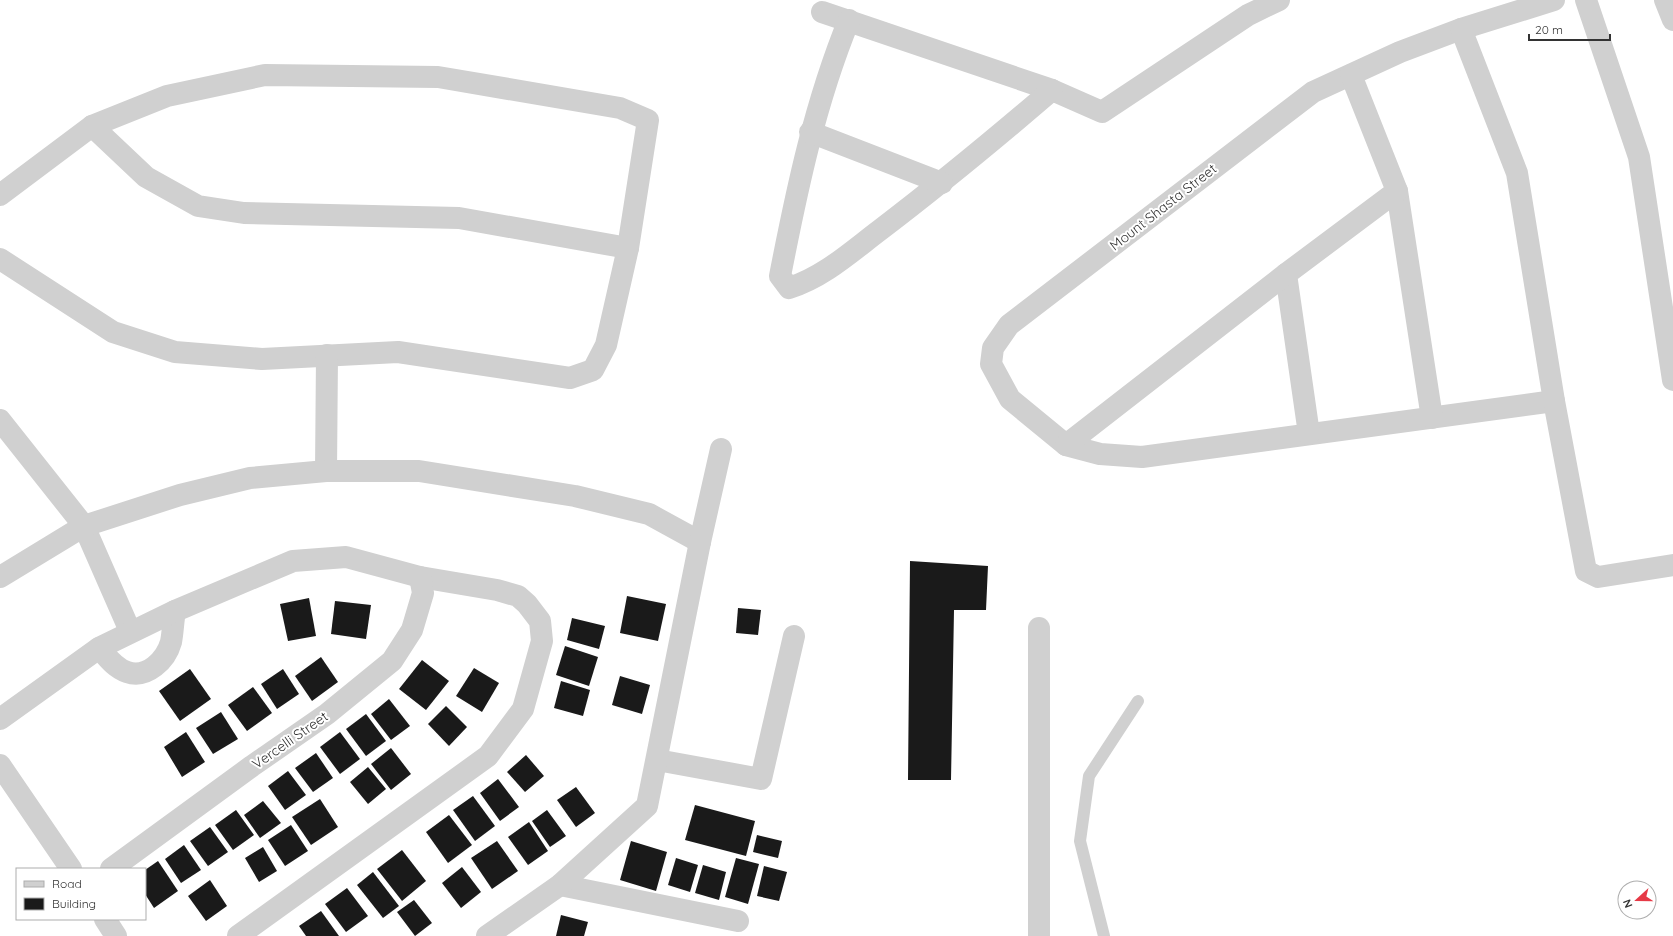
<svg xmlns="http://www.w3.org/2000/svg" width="1673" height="936" font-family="Quicksand,sans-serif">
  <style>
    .building { fill: #1a1a1a }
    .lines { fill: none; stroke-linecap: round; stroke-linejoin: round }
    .lane { stroke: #d0d0d0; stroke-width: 12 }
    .street { stroke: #d0d0d0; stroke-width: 22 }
    .labels { text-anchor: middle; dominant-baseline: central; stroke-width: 4; stroke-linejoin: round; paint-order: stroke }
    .street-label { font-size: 14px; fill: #333; stroke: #fff }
  </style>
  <rect width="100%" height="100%" fill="#fff"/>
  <!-- building -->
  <g class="building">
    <polygon points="910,561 988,566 986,610 954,610 951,780 908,780"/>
    <polygon points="627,596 666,604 658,641 620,633"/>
    <polygon points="309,598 316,636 288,641 280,604"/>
    <polygon points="335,601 371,605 366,639 331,634"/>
    <polygon points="738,608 761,610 758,635 736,633"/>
    <polygon points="572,618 605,626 599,649 567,640"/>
    <polygon points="565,646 598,657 589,686 556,675"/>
    <polygon points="321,657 338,682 312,701 295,676"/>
    <polygon points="422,660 449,681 426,710 399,689"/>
    <polygon points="474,668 499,683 482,712 456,696"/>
    <polygon points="190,669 211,699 180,721 159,691"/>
    <polygon points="283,669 299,694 277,709 261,684"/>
    <polygon points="620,676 650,685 642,714 612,705"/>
    <polygon points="561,681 590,690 583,716 554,708"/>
    <polygon points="253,687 272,713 247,731 228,705"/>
    <polygon points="389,699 410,726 391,740 371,714"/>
    <polygon points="446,706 467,727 449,746 428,724"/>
    <polygon points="221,712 238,739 213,754 196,728"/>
    <polygon points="366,714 386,741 366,756 346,729"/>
    <polygon points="186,732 205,762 182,777 164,747"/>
    <polygon points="340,732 360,759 340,774 320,747"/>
    <polygon points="391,748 411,774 391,790 371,764"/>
    <polygon points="316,753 333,778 313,792 295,768"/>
    <polygon points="526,755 544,776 525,792 507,772"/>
    <polygon points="368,767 386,789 368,804 350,782"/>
    <polygon points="288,771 306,795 285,810 268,786"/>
    <polygon points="498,779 519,807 500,821 480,793"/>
    <polygon points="576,787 595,813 576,827 557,800"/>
    <polygon points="473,796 495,826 475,841 453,810"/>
    <polygon points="320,799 338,827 311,845 292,817"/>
    <polygon points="263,801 281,823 260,838 244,815"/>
    <polygon points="695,805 755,821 746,856 685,840"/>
    <polygon points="236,810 254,835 233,850 215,825"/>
    <polygon points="547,810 566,836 550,847 532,821"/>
    <polygon points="449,815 472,845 448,863 426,832"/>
    <polygon points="529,822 548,851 528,865 508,837"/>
    <polygon points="291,825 308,851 285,866 268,840"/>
    <polygon points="210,827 228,852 208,866 190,841"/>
    <polygon points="757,835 782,841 778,858 753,852"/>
    <polygon points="497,841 518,871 492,889 471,858"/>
    <polygon points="631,841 667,852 656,891 620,880"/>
    <polygon points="184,845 201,870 181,883 165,859"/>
    <polygon points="263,847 277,871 259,882 245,858"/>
    <polygon points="402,850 426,881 402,901 377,869"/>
    <polygon points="676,858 698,865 690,892 668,885"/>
    <polygon points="736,858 759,864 748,904 725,897"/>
    <polygon points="158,861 178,891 154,908 145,894 145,870"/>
    <polygon points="703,865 726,872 719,900 695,893"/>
    <polygon points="764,866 787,872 779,901 757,896"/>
    <polygon points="462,867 481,892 461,908 442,883"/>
    <polygon points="373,872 399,906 383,918 357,885"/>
    <polygon points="210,880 227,906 206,921 188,896"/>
    <polygon points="347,888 368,916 346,932 325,904"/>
    <polygon points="414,900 432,923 415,936 397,912"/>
    <polygon points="321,911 339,936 306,936 299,926"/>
    <polygon points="561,915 588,922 584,936 556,936"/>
  </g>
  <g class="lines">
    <!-- lane -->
    <polyline class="lane" points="1104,936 1080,841 1089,776 1138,701"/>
    <!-- street -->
    <g class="street">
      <polyline points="1554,0 1461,29 1400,52 1313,92 1009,325 993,348 991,364 1010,399 1066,445 1100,454 1142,457 1554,401"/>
      <polyline points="1586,0 1639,157 1673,380"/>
      <polyline points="1665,0 1673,20"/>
      <polyline points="822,12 1052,90 1102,112 1248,15 1279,0"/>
      <path d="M849,20C815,103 797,189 780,276L789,288C824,277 852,251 880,230C939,185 996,138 1052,90"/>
      <polyline points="1461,29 1517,173 1554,401 1586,571 1598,577 1673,565"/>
      <polyline points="92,126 146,177 198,206 244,213 459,218 628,248"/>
      <polyline points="810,132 942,183"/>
      <polyline points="1397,191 1432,418"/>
      <polyline points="0,195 92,126 167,96 265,75 438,77 620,108 648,120 628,248 606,345 593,370 570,378 398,352 262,359 175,352 113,332 0,259"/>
      <polyline points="1286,274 1309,434"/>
      <polyline points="0,420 84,526 130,631"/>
      <polyline points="1066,445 1286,274 1397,191 1351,75"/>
      <polyline points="326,471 327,355"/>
      <polyline points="0,577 84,526 180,495 250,478 326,471 419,471 575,496 649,514 700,542"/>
      <polyline points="1039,628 1039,936"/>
      <path d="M99,648C107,657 115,668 127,672C147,679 166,660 171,642C173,632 173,621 175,611"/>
      <polyline points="0,719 99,648 175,611 293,561 346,557 420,577 497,590 518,596 527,604 540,621 542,641 523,709 488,756 238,936"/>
      <polyline points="657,760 761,779 794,636"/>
      <polyline points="0,765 71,869"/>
      <polyline points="111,869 252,766 327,714 392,661 412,630 423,593 420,577"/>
      <polyline points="560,885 738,921"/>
      <polyline points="105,919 116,936"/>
      <polyline points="487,936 560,885 647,806 700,542 721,449"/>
    </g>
  </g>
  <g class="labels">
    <!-- street labels -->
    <g class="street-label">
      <text transform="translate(1163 207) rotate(-38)">Mount Shasta Street</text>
      <text transform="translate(290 740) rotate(-35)">Vercelli Street</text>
    </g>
  </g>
  <!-- legend -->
  <rect x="16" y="868" width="130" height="52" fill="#ffffff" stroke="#adadad"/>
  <rect x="24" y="881" width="20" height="6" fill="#d0d0d0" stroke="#adadad"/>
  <text x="52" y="888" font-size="12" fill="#333333">Road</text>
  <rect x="24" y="898" width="20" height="12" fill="#1a1a1a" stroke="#adadad"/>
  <text x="52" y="908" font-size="12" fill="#333333">Building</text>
  <!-- north arrow -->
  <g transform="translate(1637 900) rotate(249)"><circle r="19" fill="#ffffff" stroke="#adadad"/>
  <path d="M0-3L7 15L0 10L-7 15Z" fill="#e63946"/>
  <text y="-6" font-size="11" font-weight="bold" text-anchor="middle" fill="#333333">N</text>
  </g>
  <!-- scale -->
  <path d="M1529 34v6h81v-6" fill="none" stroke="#333333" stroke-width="2"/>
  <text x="1535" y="34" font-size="12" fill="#333333" stroke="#ffffff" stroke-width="3" paint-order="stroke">20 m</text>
</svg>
